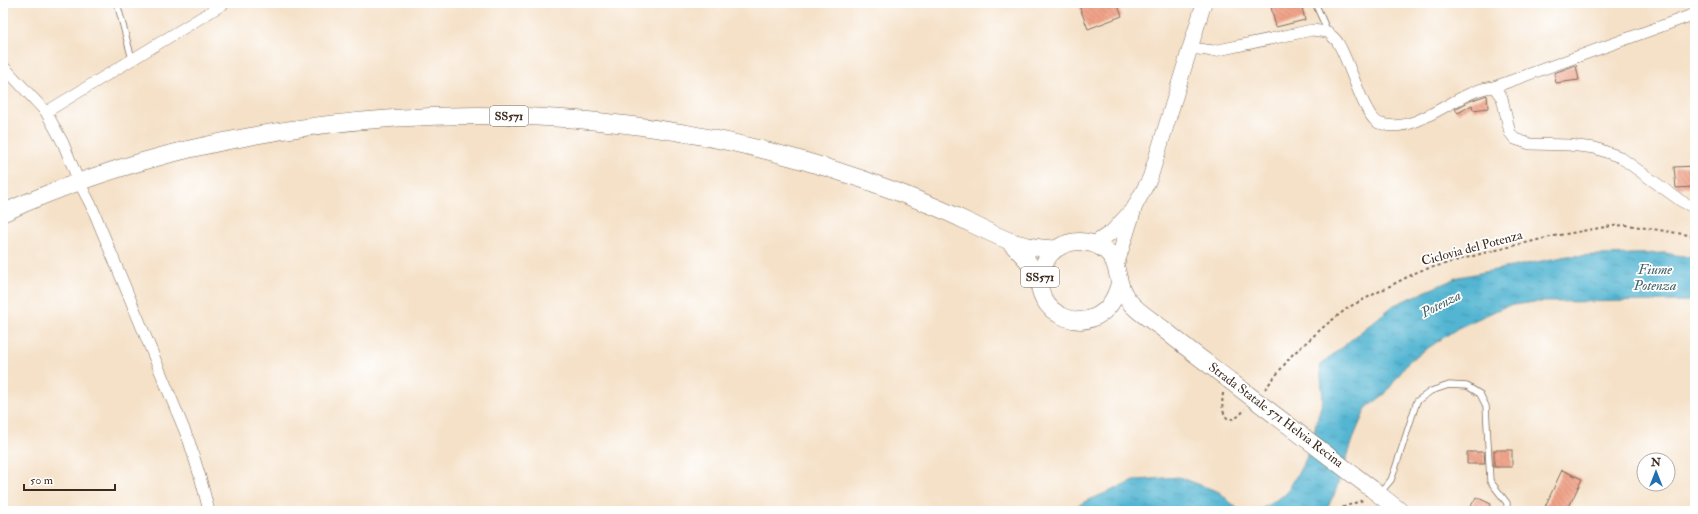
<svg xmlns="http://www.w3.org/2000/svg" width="1698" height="514" font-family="'IM FELL Double Pica',serif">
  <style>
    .water { fill: url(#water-ripples); stroke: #477078 }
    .building { fill: url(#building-back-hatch) }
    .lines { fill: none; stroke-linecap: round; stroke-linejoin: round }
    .lane-casing { stroke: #7c6a5a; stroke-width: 7 }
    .street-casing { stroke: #7c6a5a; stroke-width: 12 }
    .secondary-casing { stroke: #7c6a5a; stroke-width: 16 }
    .primary-casing { stroke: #7c6a5a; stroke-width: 18 }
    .path { stroke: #7c6a5a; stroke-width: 2; stroke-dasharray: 3 3; stroke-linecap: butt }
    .lane { stroke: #fff; stroke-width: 5.5 }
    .street { stroke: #fff; stroke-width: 11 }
    .secondary { stroke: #fff; stroke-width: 15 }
    .primary { stroke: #fff; stroke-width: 17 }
    .primary-bridge-casing { stroke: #7c6a5a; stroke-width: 18; stroke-linecap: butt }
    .primary-bridge { stroke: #fff; stroke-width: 17 }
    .labels { text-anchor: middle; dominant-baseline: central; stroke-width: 3.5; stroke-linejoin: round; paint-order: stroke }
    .shield { fill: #fff; stroke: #766a62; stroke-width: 1 }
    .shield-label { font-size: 12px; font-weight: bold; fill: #3b2a1e }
    .street-label { font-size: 13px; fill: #3b2a1e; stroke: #fff }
    .water-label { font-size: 14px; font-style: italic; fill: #456266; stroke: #fff }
  </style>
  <defs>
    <pattern id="water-ripples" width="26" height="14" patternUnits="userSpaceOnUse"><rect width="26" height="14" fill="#53b5d2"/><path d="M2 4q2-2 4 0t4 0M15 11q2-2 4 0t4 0" fill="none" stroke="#4693aa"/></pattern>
    <pattern id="building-back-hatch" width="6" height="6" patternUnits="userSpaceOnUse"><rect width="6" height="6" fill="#f1a389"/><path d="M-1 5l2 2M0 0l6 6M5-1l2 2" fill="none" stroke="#c4856f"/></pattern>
  </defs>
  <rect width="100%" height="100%" fill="#fff"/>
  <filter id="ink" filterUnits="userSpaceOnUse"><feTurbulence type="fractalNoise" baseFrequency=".025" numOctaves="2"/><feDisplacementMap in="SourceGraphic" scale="8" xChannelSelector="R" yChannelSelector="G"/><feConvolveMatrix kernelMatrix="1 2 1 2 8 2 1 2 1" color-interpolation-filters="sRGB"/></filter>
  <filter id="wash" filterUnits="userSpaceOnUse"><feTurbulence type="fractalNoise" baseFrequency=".012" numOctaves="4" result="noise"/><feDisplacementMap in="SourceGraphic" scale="16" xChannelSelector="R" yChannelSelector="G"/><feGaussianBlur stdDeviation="0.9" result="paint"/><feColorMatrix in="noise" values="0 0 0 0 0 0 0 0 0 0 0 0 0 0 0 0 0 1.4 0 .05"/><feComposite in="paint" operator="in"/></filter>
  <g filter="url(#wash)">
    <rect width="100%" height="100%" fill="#f5e1c8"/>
    <!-- water -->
    <g class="water">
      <polygon points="1665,253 1695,258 1695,301 1535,302 1506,306 1458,328 1410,360 1385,394 1366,408 1355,434 1334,495 1325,511 1258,511 1286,494 1306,459 1323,399 1320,365 1394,305 1459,277 1568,256"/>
      <polygon points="1179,477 1219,492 1240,511 1070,511 1084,502 1137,480"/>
    </g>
    <g id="blocks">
      <!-- building -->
      <g class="building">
        <polygon points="1078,3 1117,3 1122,16 1088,29"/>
        <polygon points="1286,3 1301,3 1305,20 1276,27 1271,7"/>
        <polygon points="1576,65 1579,80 1556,83 1554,73"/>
        <polygon points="1487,95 1488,108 1473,110 1472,105 1458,113 1455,109 1470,101"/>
        <polygon points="1695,166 1695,187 1676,188 1674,167"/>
        <rect x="1494" y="450" width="18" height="17"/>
        <polygon points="1467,452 1484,452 1485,464 1467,464"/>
        <polygon points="1562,470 1582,479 1567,511 1543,511"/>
        <polygon points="1476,497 1491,504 1487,511 1481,511 1471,506"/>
      </g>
    </g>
  </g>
  <g filter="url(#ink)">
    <use href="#blocks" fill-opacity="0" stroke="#7c6a5a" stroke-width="1"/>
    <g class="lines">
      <!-- lane casing -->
      <g class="lane-casing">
        <g id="lane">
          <polyline points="117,3 132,59"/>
          <polyline points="1315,3 1328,32"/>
          <polyline points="1380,493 1391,480 1395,469 1417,401 1431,391 1449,385 1467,386 1480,394 1486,406 1490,481 1507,503 1507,511"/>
        </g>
      </g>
      <!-- street casing -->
      <g class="street-casing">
        <g id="street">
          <path d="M1190,48L1214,51L1312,30L1328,32C1331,36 1336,39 1338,43C1349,60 1363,113 1377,122C1379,124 1384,124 1386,125C1421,132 1459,89 1494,87L1695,14"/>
          <polyline points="3,66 46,112 63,143 79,182 92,207 189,441 201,480 209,511"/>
          <polyline points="1494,87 1502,98 1510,133 1515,139 1530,144 1569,145 1595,148 1620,157 1681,201 1695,208"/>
          <polyline points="46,112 225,3"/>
        </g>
      </g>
      <!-- secondary casing -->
      <g class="secondary-casing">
        <g id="secondary">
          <polyline points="1094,244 1112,232 1131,211"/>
          <polyline points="1116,266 1135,206 1150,178 1204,3"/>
        </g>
      </g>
      <!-- primary casing -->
      <g class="primary-casing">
        <g id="primary">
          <path d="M3,213C238,105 545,87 794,158C841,171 887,187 933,206C958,216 982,230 1007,240C1022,246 1039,248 1055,249"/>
          <polyline points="1009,241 1027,260 1039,280"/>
          <path d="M1119,285C1101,350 1022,314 1043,266C1047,256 1054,249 1063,245C1078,239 1094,241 1106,251C1121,264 1115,282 1126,297C1134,310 1150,319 1162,328C1184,346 1207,363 1229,380"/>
          <polyline points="1372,489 1400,511"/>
        </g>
      </g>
      <!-- path -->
      <g class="path">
        <polyline points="1265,389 1292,355 1327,324 1349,307 1419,271 1484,253 1554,236 1611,226 1628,225 1695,236"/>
        <path d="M1223,393C1222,403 1221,412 1228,419C1236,420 1240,415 1245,409"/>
        <polyline points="1338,511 1341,508 1363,500"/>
      </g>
      <!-- lane -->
      <use href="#lane" class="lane"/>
      <!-- street -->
      <use href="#street" class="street"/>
      <!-- secondary -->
      <use href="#secondary" class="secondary"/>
      <!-- primary -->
      <use href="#primary" class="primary"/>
      <!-- primary-bridge casing -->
      <g class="primary-bridge-casing">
        <polyline id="primary-bridge" points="1229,380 1372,489"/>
      </g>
      <!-- primary-bridge -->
      <use href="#primary-bridge" class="primary-bridge"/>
    </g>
  </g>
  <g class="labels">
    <!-- shield labels -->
    <g class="shield">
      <rect x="490" y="106" width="38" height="20" rx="3"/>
      <rect x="1021" y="267" width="38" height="20" rx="3"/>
    </g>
    <g class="shield-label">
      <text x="509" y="116">SS571</text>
      <text x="1040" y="277">SS571</text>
    </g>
    <!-- street labels -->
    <g class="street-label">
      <text transform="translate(1472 248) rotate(-15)">Ciclovia del Potenza</text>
      <text transform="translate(1276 415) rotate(37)">Strada Statale 571 Helvia Recina</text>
    </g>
    <!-- water labels -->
    <g class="water-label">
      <text x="1655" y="269">Fiume<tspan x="1655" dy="16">Potenza</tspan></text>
      <text transform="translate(1441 304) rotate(-27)">Potenza</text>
    </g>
  </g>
  <!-- margin -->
  <rect width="1698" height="514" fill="none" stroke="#fff" stroke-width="16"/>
  <!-- north arrow -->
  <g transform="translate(1656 472)"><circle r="19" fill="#ffffff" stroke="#b1aaa5"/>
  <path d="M0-3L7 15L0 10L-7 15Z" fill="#1f6fb2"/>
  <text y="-6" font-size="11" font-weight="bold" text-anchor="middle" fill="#3b2a1e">N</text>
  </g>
  <!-- scale -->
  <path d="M24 484v6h91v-6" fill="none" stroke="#3b2a1e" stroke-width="2"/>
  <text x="30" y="484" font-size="12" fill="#3b2a1e" stroke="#ffffff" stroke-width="3" paint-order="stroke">50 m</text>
</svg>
